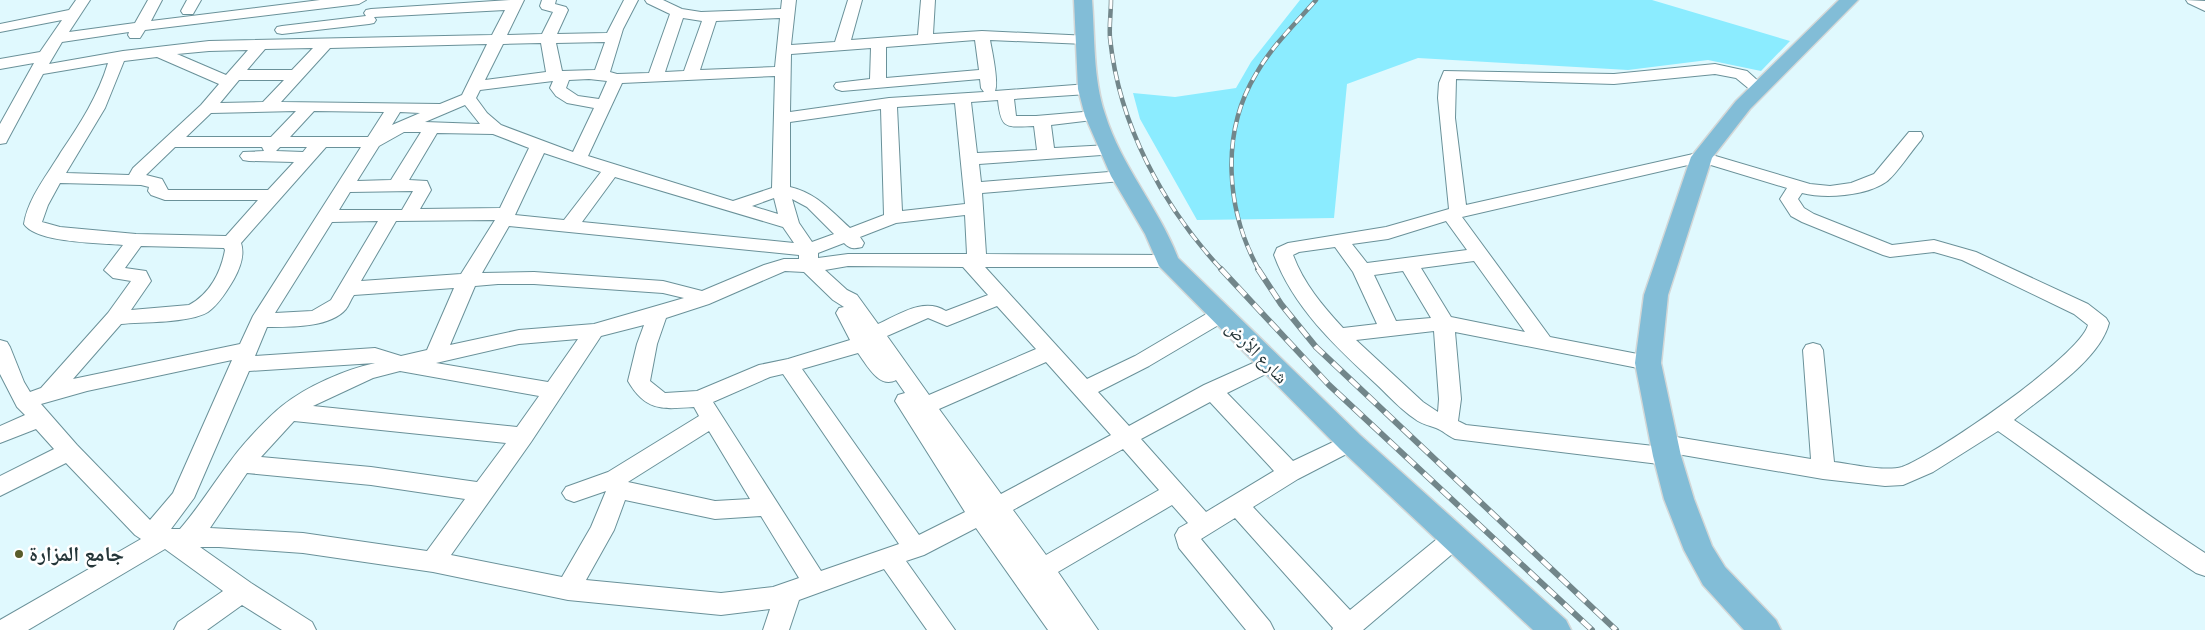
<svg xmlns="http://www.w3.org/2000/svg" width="2205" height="630" font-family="Roboto,'Noto Naskh Arabic',sans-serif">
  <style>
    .green { fill: #8becff }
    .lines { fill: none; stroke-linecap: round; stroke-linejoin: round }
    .minor-casing { stroke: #6a9199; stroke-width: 2 }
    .major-casing { stroke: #d3d7d7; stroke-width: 3 }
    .minor { fill: #fff; fill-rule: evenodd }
    .major { fill: #82bdd7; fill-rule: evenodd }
    .rail-far1-casing { stroke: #72868a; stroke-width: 4.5 }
    .rail-casing { stroke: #72868a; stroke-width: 6 }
    .rail-far1 { stroke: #fff; stroke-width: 3; stroke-dasharray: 9; stroke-linecap: butt }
    .rail { stroke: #fff; stroke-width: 4.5; stroke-dasharray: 12; stroke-linecap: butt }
    .poi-dot { fill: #595c2a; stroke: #fff; stroke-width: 2 }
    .labels { text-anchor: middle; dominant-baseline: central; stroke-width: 5; stroke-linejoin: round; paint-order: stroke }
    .street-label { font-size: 18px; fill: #253639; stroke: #fff }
    .near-poi-label { font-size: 21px; font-weight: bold; fill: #253639; stroke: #fff; text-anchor: start }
  </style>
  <rect width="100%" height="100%" fill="#e0f9fe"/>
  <!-- green -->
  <polygon class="green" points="1300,0 1652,0 1790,41 1761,71 1708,60 1628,70 1418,58 1347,84 1334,218 1197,220 1140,119 1133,93 1175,97 1236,88 1251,62"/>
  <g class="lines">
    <!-- minor casing -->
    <g class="minor-casing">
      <g id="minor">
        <path d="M76,0H90L69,32L135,23L148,0H162L151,21L320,0H366L359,4L145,30L140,38H130L128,35L129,32L62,42L49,64L123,51L209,41L492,35L505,10L374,17L376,20L374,23L369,24L282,34L277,33L275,30L277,27L282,26L366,16L364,13L366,10L371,9L510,0H524L507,35L542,34L553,12L542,9L540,6L542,0H556L555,4L566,7L568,10L557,34L607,33L624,0H638L623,29L610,72L617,74L649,73L670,14L647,3L645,0H663L682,9L701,12L781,9L782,0H796L791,45L835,42L848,0H862L851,40L918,35L921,0H935L933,34L982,31L1090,36L1093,39L1090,42L1085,44L990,40C992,51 999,82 995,91L1088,84L1094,86L1096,89L1094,92L1088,94L1014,99L1016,116H1036L1095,111L1101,113L1103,116L1101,119L1051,125L1054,148L1109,145L1115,146L1118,150L1115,154L979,164L981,182L1122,171L1128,172L1131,176L1128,180L1122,181L982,193L986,254L1167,255L1174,257L1177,261L1174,265L1167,267H985L1087,379L1135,356L1213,310L1220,308L1227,310L1230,315L1227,320L1149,366L1098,392L1129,426L1204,385L1262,359L1269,357L1276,359L1279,364L1276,369L1227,393L1293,461L1350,434L1358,436L1361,442L1358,448L1298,479L1253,507L1350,610L1448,530L1456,527L1464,530L1468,537L1464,544L1363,630H1332L1333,628L1235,518L1201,539L1270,622L1274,630H1246L1179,548L1175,535L1179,528L1188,523L1172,505L1058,572L1098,630H1048L976,528L924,555L906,561L955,630H927L884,569L799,600L789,630H763L770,609L721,615L568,600L433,572L303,553L219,547H200L251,583L312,622L316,630H282L242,605L207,630H174L178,622L223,591L165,549L28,630H0V620L141,539L135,535L66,463L0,496V476L54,449L36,429L0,443V426L25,415L17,407L0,374V340L7,342L10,347L24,382L30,392L41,388L108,313L131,281L113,278L104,270L123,245C101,243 36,243 24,224C28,198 48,174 61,152C80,124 98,96 108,63L43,74L8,139L6,143L0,144V124L34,63L0,69V59L40,52L62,20L0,32V24L69,10ZM683,18L702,21L684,71L665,72ZM780,18L775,67L700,70L716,21ZM975,40L979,70L886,78V47ZM605,42L595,70L562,71L556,43ZM541,43L546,72L485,80L503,44ZM487,44L462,95L440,104L281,102L330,48ZM313,48L292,70H247L265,49ZM871,48L870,79L836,83L834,86L836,89L842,91L980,79L981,88L984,92L889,98L790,112L791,54ZM248,50L226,75L177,54L209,51ZM157,57L219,84L201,105L133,168L129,175L66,173L105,108L124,61ZM775,76L772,188L733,201L588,156L622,83ZM589,79L607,81L599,99L578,96L566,88L569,80ZM239,80H284L263,102L220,103ZM553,81L550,88L556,96L567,103L594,108L573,152L501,125L487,113L476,98L480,90ZM998,100C1001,130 1006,127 1034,126L1037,150L977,153L971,102ZM955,103L965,204L902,211L897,107ZM465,105L480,124L425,122ZM881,109L884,215L850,228C830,210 816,193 790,187V122ZM296,111L271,137H186L211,113ZM314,111L384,112L368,137H290ZM400,112L420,113L392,125ZM404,132H421L391,180L357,181L379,146ZM437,133L493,134L529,148L500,208L420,209L431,190L427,181L409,180ZM175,147H262L264,151L243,152L240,156L243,160L249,161L294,162L268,190H168L162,179L146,175ZM280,147H307L303,152L276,151ZM326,147H361L253,316L240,344L73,379L121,324C142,322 191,323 208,312C219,304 227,291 234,279C240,268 245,255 241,243ZM544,153L601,172L564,220L515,215ZM615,177L783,227L794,243L582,222ZM60,183L141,185L149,187L148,191L151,195L165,200H258L226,236L136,234L60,227L42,222L48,205ZM413,191L402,210H339L350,192ZM774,198L778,214L752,206ZM792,199L807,207L834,234L812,242L799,223ZM965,215L967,254H848L818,258V253L844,243C850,249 854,249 862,247L864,243L860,237L896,223ZM495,220L461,274L361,281L396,221ZM378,221L331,300L312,311L275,313L332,222ZM509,226L799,255V259H784L764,265L702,291L663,281L534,272L482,273ZM141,246L224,248L225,250C221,272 210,294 189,305L131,310L151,281L146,271L125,268ZM848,266L963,267L988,295L946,311C924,297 900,314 878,324L857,295L847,290L825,270ZM785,271L804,272L833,300L844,307L839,308L836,313L850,340L788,359L759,365L697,391L665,393L650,381L657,344L666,318L709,304ZM498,284H534L663,293L684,298L594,324L519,330L450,345L475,286ZM454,288L427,350L401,356L375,348L255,356L267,327C289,327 330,328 346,309C349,305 351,299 354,295ZM997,306L1036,349L929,395L887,336L928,318L947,326ZM644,325L637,344L628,381C646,412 663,409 694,407L699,416L608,472L566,487L562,493L566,499L574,502L606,491L591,527L562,577L451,555L531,442L601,336ZM578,339L548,382L436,363L519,344ZM858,353C867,365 879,389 896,380L905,393L898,395L895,401L965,512L919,535L802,369ZM232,360L173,493L150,520L77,445L41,404L87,391ZM1046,362L1111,435L1001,494L939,409ZM375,363C344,370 307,386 282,406C267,418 244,443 232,459C214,482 200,506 180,529H171L194,498L249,371ZM400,371L539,396L517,427L313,406L373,378ZM783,374L899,544L821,571L713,402L770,377ZM1210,402L1274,471L1206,512L1141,439ZM294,421L506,443L477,482L371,467L261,457ZM709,431L750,499L715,501L628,482ZM1123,449L1159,490L1046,555L1013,510ZM247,473L371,485L465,499L427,551L303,533L210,528ZM625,500L715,519L761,516L799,578L773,587L721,593L586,580L614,530Z"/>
        <polygon points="187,0 201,0 193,14 183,14 181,11"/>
        <polygon points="2186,0 2205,1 2205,11 2188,3"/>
        <path d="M1715,64L1747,71L1767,89L1765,92H1753L1736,78L1715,74L1614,84L1456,79L1455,118L1466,205L1702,152L1810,184L1830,186L1851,183L1874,174L1909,132H1921L1923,136L1921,140C1912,150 1896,175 1886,182C1866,196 1825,199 1802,193L1798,199L1804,208L1814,214L1892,245L1934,240L1976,252L2088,304L2106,318L2109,323C2100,360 2043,396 2014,420C2078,463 2140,511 2205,553V576L2196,573C2128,528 2065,478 1998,431L1933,472L1903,485L1885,486L1823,479L1677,454L1678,456L1675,462L1667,465L1455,439C1448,436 1442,430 1436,428C1428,425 1421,424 1415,419C1400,409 1388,395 1375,383C1335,346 1293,307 1274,255L1277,248L1288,243L1386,227L1449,209L1438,98L1439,83L1444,71L1614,74ZM1701,162L1787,188L1780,199L1791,216L1802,222L1883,255L1890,257L1934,252L1962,260L2074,314L2088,325C2080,356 1935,455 1902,467C1885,472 1852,464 1834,462L1823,350L1820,345L1813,343L1806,345L1803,350L1811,459L1664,435L1656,437L1653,443L1654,446L1466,425L1458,421L1461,399L1455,332L1648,370L1655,368L1658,363L1655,358L1648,356L1550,337L1462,217ZM1446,221L1467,250L1367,263L1352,244L1388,239ZM1335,247L1353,272L1377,324L1343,328C1322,305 1304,284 1293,255L1299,252ZM1474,261L1525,332L1451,317L1421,268ZM1403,271L1431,318L1396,321L1374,275ZM1434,331L1439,399L1438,412L1423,402L1356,340Z"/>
      </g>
    </g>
    <!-- major casing -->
    <g class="major-casing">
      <g id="major">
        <path d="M1074,0H1092C1095,38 1093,78 1105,114C1121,166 1159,208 1178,258L1360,435L1566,620L1571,630H1533L1340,449L1159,266L1145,234L1111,176L1085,116L1078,89Z"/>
        <polygon points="1839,0 1858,0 1750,109 1712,158 1668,295 1661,363 1681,456 1694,499 1712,546 1725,567 1776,620 1781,630 1744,630 1703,585 1684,550 1664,499 1653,456 1635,363 1644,295 1691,157 1736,101"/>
      </g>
    </g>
    <!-- minor -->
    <use href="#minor" class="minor"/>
    <!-- major -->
    <use href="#major" class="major"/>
    <!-- rail-far1 casing -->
    <g class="rail-far1-casing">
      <g id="rail-far1">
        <path d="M1111,0C1111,12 1109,26 1110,38C1119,125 1163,207 1222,270"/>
        <path d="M1259,270C1226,211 1220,133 1256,74C1272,46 1295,24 1316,0"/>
      </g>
    </g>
    <!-- rail casing -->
    <g class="rail-casing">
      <g id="rail">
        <polyline points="1221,269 1329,385 1592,630"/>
        <polyline points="1258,269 1281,304 1316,347 1616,630"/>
      </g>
    </g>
    <!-- rail-far1 -->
    <use href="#rail-far1" class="rail-far1"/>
    <!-- rail -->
    <use href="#rail" class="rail"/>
  </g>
  <!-- markers -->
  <circle class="poi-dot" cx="19" cy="554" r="5"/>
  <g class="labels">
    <!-- street labels -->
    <g class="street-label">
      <text transform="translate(1257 352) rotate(45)">شارع الأرض</text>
    </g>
    <!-- near-poi labels -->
    <g class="near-poi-label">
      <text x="29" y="554">جامع المزارة</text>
    </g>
  </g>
</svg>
